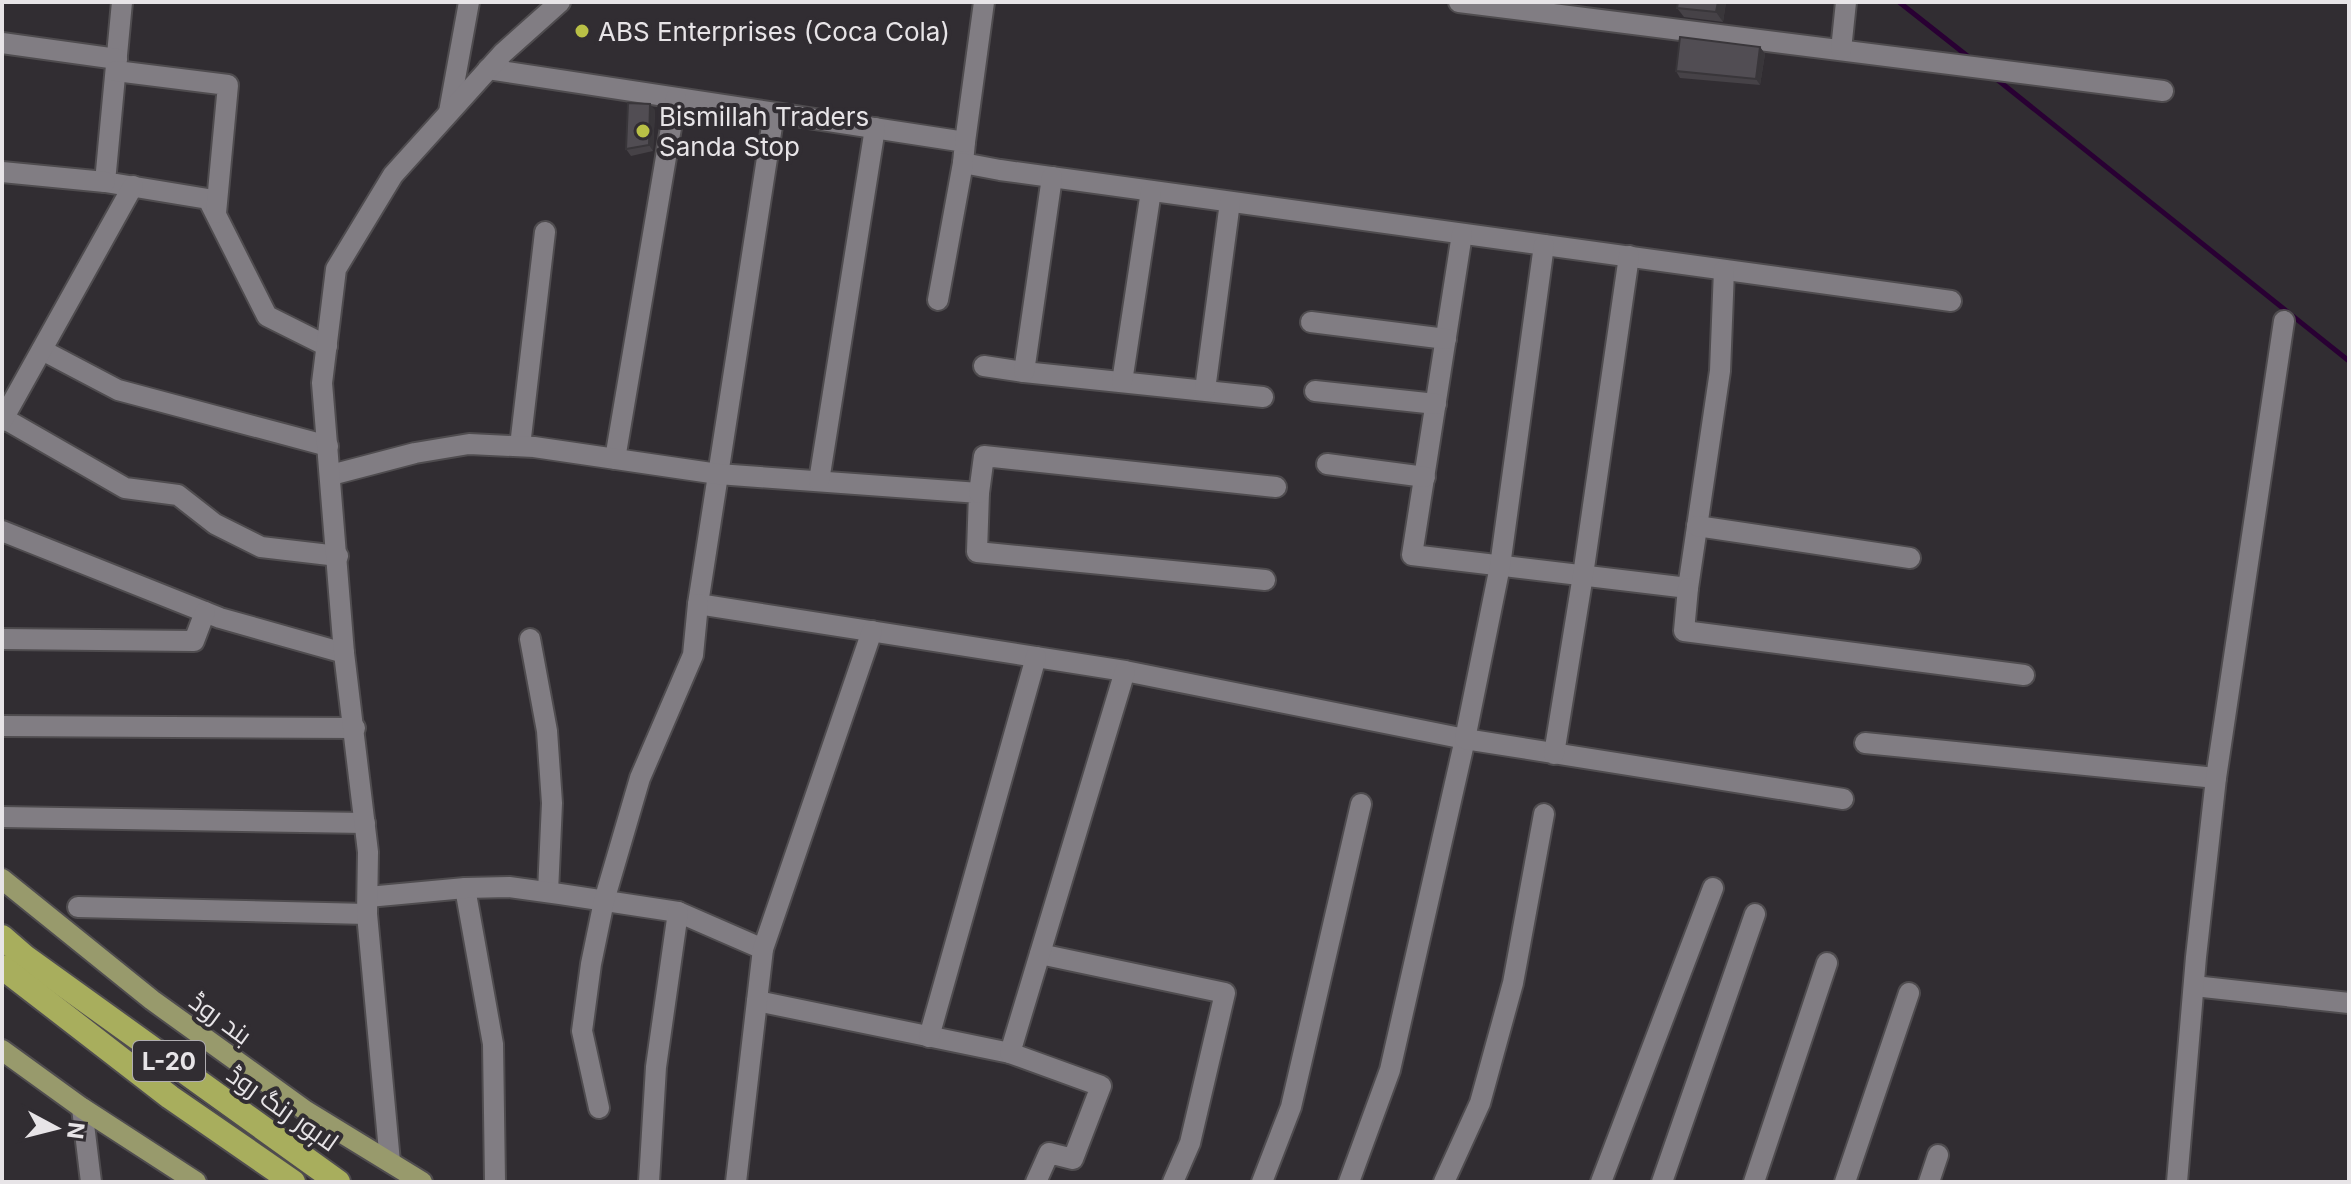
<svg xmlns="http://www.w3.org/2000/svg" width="2351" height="1184" font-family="Inter,Cairo,sans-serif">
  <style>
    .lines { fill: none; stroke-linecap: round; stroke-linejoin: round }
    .stream { stroke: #290033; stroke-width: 5 }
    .minor-casing { stroke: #4f4c4f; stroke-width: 24 }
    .major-casing { stroke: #4f4c4f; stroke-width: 24 }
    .highway-casing { stroke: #4f4c4f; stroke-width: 28 }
    .minor { stroke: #817d83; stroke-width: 20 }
    .major { stroke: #989a6c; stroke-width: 20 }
    .highway { stroke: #a8ae5d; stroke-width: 24 }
    .wall { fill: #464247 }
    .shaded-wall { fill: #39363a }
    .building { fill: #514d53; stroke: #39363a; stroke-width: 2 }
    .poi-dot { fill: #b9c046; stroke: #312d32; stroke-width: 3 }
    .labels { text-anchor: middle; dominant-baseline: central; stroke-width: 8; stroke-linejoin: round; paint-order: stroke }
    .shield { fill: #312d32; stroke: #b0adb1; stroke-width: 2 }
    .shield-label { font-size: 24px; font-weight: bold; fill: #e7e4e7 }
    .poi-label { font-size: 26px; fill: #e7e4e7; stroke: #312d32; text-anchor: start }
    .street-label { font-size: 26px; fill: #e7e4e7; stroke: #312d32 }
  </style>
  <rect width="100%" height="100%" fill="#312d32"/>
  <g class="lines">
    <!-- stream -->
    <g class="stream">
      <polyline points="1899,2 1970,58"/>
      <polyline points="1994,77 2349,361"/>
    </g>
    <!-- minor casing -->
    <g class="minor-casing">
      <g id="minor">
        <polyline points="122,2 105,182 208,199 267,316 327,346"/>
        <polyline points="1459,2 2163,91"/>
        <polyline points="2,43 117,59"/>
        <polyline points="1841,50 1846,2"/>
        <polyline points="488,69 965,142 963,163 1000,170 1951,301"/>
        <polyline points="116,71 228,85 216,213"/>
        <polyline points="449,112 469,2"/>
        <polyline points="774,113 698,604 1125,671 1465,739 1390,1070 1349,1182"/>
        <polyline points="965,142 984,2"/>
        <polyline points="2,172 105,182"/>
        <polyline points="1462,234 1412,555 1688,588 1720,371 1724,270"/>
        <polyline points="1544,245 1500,566 1465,739 1843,799"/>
        <polyline points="938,300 963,163"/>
        <polyline points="1311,322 1446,339"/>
        <polyline points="42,350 118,390 328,446"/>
        <polyline points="984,366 1024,372 1263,397"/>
        <polyline points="1024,372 1052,177"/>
        <polyline points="1122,382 1151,191"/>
        <polyline points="1205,390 1230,202"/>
        <polyline points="1315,391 1436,404"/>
        <polyline points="3,418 125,488 178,495 215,524 261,547 338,556"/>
        <polyline points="2,421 133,186"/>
        <polyline points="520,446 545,232"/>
        <polyline points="615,459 676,98"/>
        <polyline points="1327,464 1425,477"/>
        <polyline points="331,475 415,453 469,444 534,447 718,474 979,493 977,552 1265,580"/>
        <polyline points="819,481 875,128"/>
        <polyline points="979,493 984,456 1276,487"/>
        <polyline points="1697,526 1910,558"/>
        <polyline points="2,531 220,618 344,653"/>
        <polyline points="1688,588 1684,631 2024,675"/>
        <polyline points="2,639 194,641 205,612"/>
        <polyline points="530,639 547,731 552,803 548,892"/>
        <polyline points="2,726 355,728"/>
        <polyline points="1865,743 2216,778"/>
        <polyline points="1554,754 1583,575 1629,256"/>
        <polyline points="2,817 365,823"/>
        <polyline points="465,888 493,1044 495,1182"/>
        <polyline points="368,897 465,888 509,887 560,894 678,912 763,949"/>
        <polyline points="78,907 367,914"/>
        <polyline points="1040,954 1225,993 1190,1143 1173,1182"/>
        <polyline points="2194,986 2349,1003"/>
        <polyline points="757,1001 1010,1053"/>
        <polyline points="929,1037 1036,657"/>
        <polyline points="82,1108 91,1182"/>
        <polyline points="599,1108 582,1031 591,964 604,901 640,778 693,655 698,604"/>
        <polyline points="390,1162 367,914 368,852 344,653 322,383 336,269 393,175 503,53 560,2"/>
        <polyline points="649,1182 656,1067 678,912"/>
        <polyline points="736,1182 763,949 872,631"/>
        <polyline points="1036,1182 1049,1153 1073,1159 1101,1086 1010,1053 1125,671"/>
        <polyline points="1262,1182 1291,1107 1361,804"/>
        <polyline points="1444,1182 1480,1103 1513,983 1544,814"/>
        <polyline points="1601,1182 1713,888"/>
        <polyline points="1662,1182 1755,914"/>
        <polyline points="1754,1182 1827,963"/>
        <polyline points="1845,1182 1909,993"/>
        <polyline points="1929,1182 1938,1155"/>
        <polyline points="2177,1182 2196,957 2216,778 2284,321"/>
      </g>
    </g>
    <!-- major casing -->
    <g class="major-casing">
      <g id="major">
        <polyline points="2,879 152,1000 306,1111 422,1182"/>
        <polyline points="2,1050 82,1108 196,1182"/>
      </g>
    </g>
    <!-- highway casing -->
    <g class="highway-casing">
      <g id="highway">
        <polyline points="2,937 25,957 338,1182"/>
        <polyline points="2,967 170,1097 293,1182"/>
      </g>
    </g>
    <!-- minor -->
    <use href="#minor" class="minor"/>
    <!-- major -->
    <use href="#major" class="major"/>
    <!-- highway -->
    <use href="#highway" class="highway"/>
  </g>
  <!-- wall -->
  <g class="wall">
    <polygon points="1678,2 1726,2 1723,22 1684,17 1677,8"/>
    <polygon points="1760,47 1765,54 1760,85 1680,78 1676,71"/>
    <polygon points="655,110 653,151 631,156 626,149"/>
  </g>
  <!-- shaded-wall -->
  <g class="shaded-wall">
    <polygon points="1718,2 1726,2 1723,22 1716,12"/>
    <polygon points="1760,47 1765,54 1760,85 1756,79"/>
    <polygon points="650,104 655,110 653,151 649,145"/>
  </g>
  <!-- building -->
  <g class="building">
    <polygon points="1678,2 1718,2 1716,12 1677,8"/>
    <polygon points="1680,37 1760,47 1756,79 1676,71"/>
    <polygon points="628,103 650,104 649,145 626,149"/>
  </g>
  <!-- markers -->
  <g class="poi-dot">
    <circle cx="582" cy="31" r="8"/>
    <circle cx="643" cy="131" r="8"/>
  </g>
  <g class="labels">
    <!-- shield labels -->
    <rect class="shield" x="133" y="1041" width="72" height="40" rx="6"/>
    <g class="shield-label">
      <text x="169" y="1061">L-20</text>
    </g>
    <!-- poi labels -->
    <g class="poi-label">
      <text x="598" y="31">ABS Enterprises (Coca Cola)</text>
      <text x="659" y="116">Bismillah Traders<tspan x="659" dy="30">Sanda Stop</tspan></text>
    </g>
    <!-- street labels -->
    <g class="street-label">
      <text transform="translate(221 1018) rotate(36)">بند روڈ</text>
      <text transform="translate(283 1108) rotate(35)">لاہور رنگ روڈ</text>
    </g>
  </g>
  <!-- border -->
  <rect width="2351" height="1184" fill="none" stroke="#e7e4e7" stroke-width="8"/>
  <!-- north arrow -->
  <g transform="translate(56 1128) rotate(97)" stroke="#312d32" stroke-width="6" paint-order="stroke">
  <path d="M0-6L14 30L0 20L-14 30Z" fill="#e7e4e7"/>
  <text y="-12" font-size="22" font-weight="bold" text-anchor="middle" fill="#e7e4e7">N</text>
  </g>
</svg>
